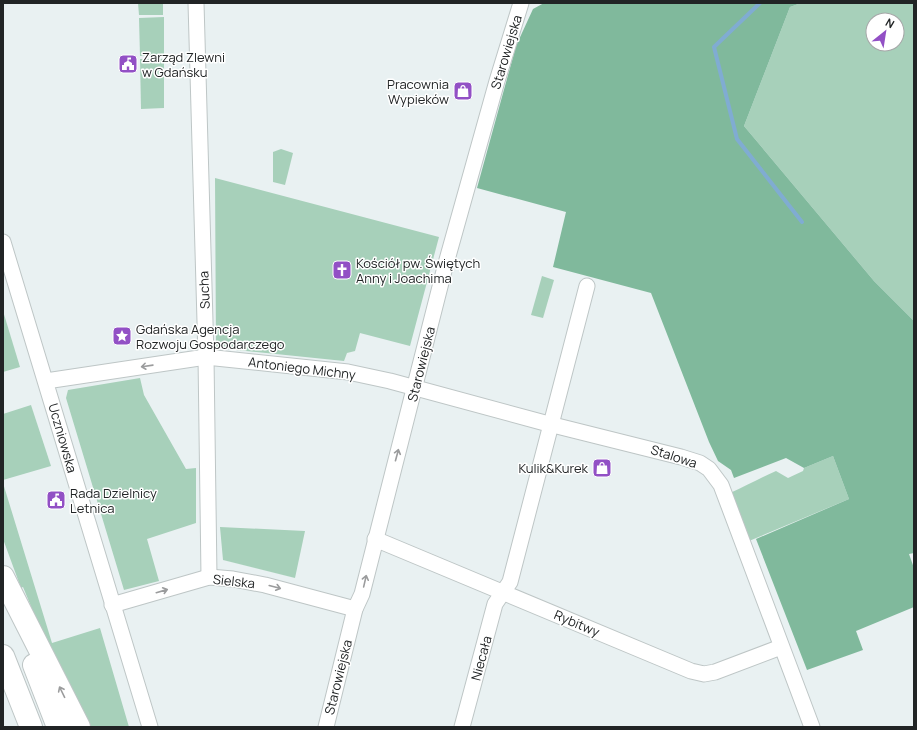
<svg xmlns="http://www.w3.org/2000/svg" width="917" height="730" font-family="Manrope,sans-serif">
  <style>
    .green { fill: #a7d0ba; fill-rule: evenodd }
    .forest { fill: #80b99c }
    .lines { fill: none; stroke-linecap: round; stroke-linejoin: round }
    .stream { stroke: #80acd2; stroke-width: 4 }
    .street-casing { stroke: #bec6c6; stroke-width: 17 }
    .secondary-casing { stroke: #bec6c6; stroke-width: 24 }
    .street { stroke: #fff; stroke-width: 15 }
    .secondary { stroke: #fff; stroke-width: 22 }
    .oneway { stroke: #9b9c9d }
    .labels { text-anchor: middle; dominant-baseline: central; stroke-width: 3; stroke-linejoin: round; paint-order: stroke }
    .street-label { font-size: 13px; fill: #212425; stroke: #fff }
    .poi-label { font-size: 13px; fill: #212425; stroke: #fff; text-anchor: start }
  </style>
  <rect width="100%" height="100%" fill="#e9f1f2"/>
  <!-- green -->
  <g class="green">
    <polygon points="138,3 163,3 163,15 139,15"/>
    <path d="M801,3H914V321L874,281L744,126L790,7ZM873,20H897V44H873Z"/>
    <polygon points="164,17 164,56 140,56 139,18"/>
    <polygon points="140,59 164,59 164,108 141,109"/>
    <polygon points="281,149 293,153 285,185 273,182 273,152"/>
    <polygon points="215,178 439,237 410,346 360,333 355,351 347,353 344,361 216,348"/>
    <polygon points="542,276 554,280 543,318 531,315"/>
    <polygon points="3,311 20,367 3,372"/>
    <polygon points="140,378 144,395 186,469 196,468 196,523 147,539 159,581 124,590 66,398 68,390"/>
    <polygon points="31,405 51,466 3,480 3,414"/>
    <path d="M833,456L849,499L749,541L730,493C746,486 760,478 776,471L788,478L803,471L804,468Z"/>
    <polygon points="3,483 52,643 100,628 129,727 88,727 44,638 23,587 21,588 3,539"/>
    <polygon points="220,527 305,531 295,578 223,560"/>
  </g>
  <!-- forest -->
  <polygon class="forest" points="544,3 801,3 790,7 744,126 874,281 914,321 914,553 909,554 914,568 914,607 856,631 863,650 807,670 756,539 849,499 833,456 804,468 786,458 734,478 731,470 718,461 709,442 651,293 553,267 566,212 477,188 516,46 533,9"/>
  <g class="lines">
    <!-- stream -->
    <polyline class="stream" points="760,3 714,47 737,139 802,222"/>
    <!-- street casing -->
    <g class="street-casing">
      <g id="street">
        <polyline points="196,3 206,357 209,577"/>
        <polyline points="3,242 150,727"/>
        <polyline points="46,381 206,357 348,372 390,381 545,423 681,457 700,463 709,469 721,485 812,727"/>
        <polyline points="375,539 691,671 704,674 715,672 781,647"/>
        <polyline points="112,605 209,577 233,579 265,585 355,609"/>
        <polyline points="326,727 355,609 362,594 445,267 497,81 521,3"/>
        <polyline points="462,727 495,604 510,582 587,286"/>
      </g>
    </g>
    <!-- secondary casing -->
    <g class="secondary-casing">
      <g id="secondary">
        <polyline points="3,577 79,727"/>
        <polyline points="3,656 31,727"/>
        <polyline points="34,665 58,727"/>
      </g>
    </g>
    <!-- street -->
    <use href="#street" class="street"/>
    <!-- secondary -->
    <use href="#secondary" class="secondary"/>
  </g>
  <!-- one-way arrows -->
  <defs><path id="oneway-shaft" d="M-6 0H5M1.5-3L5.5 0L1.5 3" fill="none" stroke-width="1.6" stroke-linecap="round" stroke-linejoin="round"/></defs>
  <g class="oneway">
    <use href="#oneway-shaft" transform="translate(147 366) rotate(172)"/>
    <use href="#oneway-shaft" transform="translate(397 455) rotate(-75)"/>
    <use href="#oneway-shaft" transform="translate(365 581) rotate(-77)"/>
    <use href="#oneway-shaft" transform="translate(275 587) rotate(15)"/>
    <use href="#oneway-shaft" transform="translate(162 591) rotate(-16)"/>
    <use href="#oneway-shaft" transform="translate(62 692) rotate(-116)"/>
  </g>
  <!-- icons -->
  <defs>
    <g id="civic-square" transform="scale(1)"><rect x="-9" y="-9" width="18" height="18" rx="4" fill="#9250c5" stroke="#fff"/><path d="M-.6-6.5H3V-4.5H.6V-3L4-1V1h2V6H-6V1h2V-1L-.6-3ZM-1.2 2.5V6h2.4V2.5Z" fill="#fff"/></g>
    <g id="shop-square" transform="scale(1)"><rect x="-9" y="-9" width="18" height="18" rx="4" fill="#9250c5" stroke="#fff"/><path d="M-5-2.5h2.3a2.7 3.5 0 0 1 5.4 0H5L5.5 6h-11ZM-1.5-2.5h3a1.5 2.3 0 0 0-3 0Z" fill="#fff"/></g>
    <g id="church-square" transform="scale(1)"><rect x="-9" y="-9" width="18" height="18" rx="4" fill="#9250c5" stroke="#fff"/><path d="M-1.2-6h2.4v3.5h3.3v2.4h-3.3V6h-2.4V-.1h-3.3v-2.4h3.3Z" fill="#fff"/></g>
    <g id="sight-square" transform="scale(1)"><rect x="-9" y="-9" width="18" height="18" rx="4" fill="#9250c5" stroke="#fff"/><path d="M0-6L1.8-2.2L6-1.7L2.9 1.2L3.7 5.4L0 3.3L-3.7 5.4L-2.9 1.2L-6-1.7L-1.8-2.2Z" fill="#fff"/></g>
  </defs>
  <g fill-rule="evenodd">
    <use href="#civic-square" x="128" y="64"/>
    <use href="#shop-square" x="463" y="91"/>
    <use href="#church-square" x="342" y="270"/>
    <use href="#sight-square" x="122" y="336"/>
    <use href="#shop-square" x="602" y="468"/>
    <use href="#civic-square" x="56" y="500"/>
  </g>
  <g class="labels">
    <!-- street labels -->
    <g class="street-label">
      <text transform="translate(506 52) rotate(-73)">Starowiejska</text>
      <text transform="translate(204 290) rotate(-92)">Sucha</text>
      <text transform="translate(421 364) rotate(-76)">Starowiejska</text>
      <text transform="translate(302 368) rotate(7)">Antoniego Michny</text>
      <text transform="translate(63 438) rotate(74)">Uczniowska</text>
      <text transform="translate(674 456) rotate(18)">Stalowa</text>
      <text transform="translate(234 581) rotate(6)">Sielska</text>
      <text transform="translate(577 623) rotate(23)">Rybitwy</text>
      <text transform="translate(481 658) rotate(-75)">Niecała</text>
      <text transform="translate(338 677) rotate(-76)">Starowiejska</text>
    </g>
    <!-- poi labels -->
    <g class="poi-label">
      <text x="142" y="57">Zarząd Zlewni<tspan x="142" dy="15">w Gdańsku</tspan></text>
      <text x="449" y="84" text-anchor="end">Pracownia<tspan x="449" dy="15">Wypieków</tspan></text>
      <text x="356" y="263">Kościół pw. Świętych<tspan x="356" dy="15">Anny i Joachima</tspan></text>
      <text x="136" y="329">Gdańska Agencja<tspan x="136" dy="15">Rozwoju Gospodarczego</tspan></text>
      <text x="588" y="468" text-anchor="end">Kulik&amp;Kurek</text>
      <text x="70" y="493">Rada Dzielnicy<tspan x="70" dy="15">Letnica</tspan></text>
    </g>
  </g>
  <!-- border -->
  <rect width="917" height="730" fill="none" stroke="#212425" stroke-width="8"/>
  <!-- north arrow -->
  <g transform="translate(885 32) rotate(30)"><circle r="19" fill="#ffffff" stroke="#a6a7a8"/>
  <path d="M0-3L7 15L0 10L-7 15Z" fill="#9250c5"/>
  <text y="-6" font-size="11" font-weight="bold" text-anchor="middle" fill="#212425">N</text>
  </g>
</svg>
